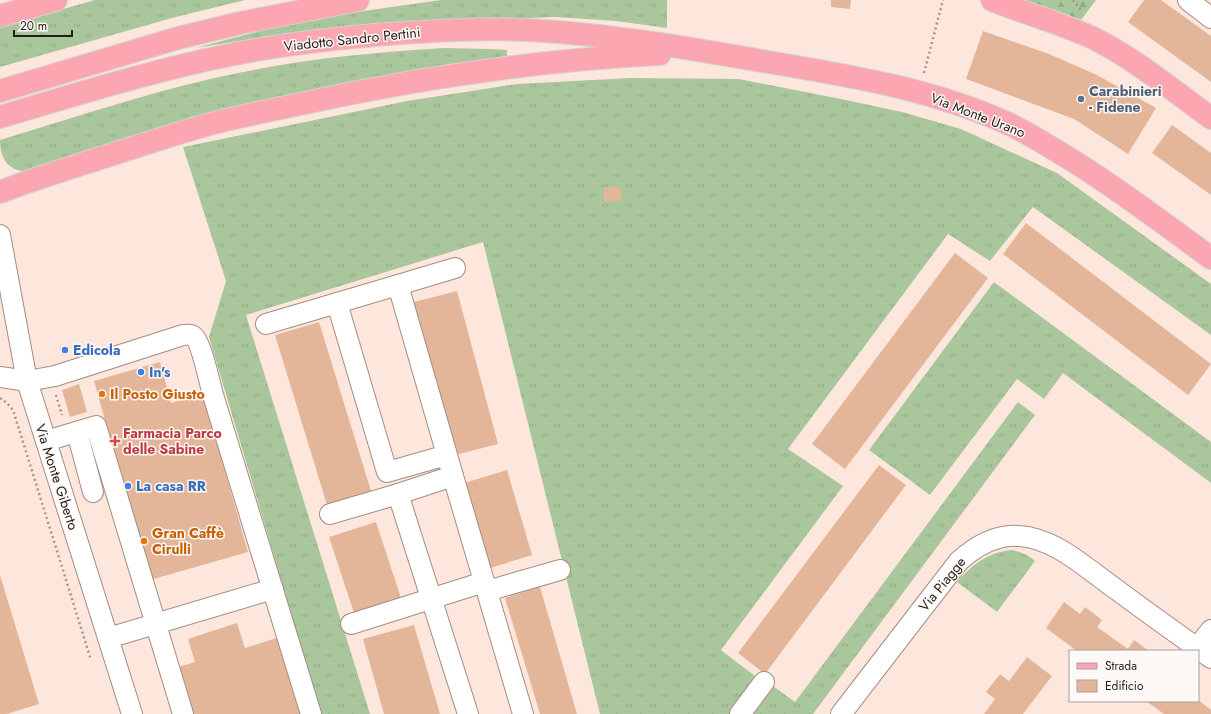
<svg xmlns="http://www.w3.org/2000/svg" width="1211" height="714" font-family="Jost,sans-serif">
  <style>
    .grass { fill: url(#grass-tufts) }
    .forest { fill: url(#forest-firs) }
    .building { fill: #e4b699 }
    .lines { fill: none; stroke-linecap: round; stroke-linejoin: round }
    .minor-casing { stroke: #a58c81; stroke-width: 22 }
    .major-casing { stroke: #d4d2d1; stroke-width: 24 }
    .path { stroke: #a6958d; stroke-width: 2.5; stroke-dasharray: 2 3; stroke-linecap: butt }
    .minor { stroke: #fff; stroke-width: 20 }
    .major { stroke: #fca6b2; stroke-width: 22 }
    .service-dot { fill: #5c6f8a; stroke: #fef8f6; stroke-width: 1.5 }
    .shop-dot { fill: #3f7fe0; stroke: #fef8f6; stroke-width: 1.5 }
    .food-dot { fill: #e8710a; stroke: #fef8f6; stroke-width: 1.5 }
    .health-dot { fill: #e0444e; stroke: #fef8f6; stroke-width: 1.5 }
    .labels { text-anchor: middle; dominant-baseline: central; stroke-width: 3; stroke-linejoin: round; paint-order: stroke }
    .street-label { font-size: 14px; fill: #261d18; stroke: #fef8f6 }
    .service-label { font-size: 14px; font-weight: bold; fill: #4e5e75; stroke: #fef8f6; text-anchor: start }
    .shop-label { font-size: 14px; font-weight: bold; fill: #366cbe; stroke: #fef8f6; text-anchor: start }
    .food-label { font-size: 14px; font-weight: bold; fill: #c56008; stroke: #fef8f6; text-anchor: start }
    .health-label { font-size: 14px; font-weight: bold; fill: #be3a42; stroke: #fef8f6; text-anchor: start }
  </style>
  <defs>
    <pattern id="grass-tufts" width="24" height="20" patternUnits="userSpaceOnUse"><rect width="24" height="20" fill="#aac69c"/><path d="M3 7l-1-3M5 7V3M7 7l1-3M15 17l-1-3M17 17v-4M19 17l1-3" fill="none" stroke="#92aa86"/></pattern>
    <pattern id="forest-firs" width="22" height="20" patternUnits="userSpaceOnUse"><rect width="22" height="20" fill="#aac69c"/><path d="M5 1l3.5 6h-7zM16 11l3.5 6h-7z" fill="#92aa86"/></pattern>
  </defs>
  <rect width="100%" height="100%" fill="#fde7dd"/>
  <!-- grass -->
  <g class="grass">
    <polygon points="95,0 245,0 172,18 0,67 0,27"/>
    <polygon points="441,0 667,0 667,28 616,21 556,17 498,19 354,26 290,33 195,48 287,24 335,15"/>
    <path d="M444,48L489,49L507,50V60L450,65L408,72L349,82L250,104L28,171C8,172 0,158 0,140C82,115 164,87 248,71C313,58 379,52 444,48Z"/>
    <polygon points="630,78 739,79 846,100 902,112 961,129 1057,173 1211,284 1211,335 1033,207 990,261 948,234 788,449 843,486 721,650 755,676 732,711 731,714 600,714 483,242 246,315 370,714 321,714 209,337 226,281 183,147 407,101 517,84"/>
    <polygon points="994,282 1211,442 1211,483 1063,373 1044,399 1017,379 930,495 869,450"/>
    <polygon points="1018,402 1035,415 813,714 752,714 773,686 795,702"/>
    <path d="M1012,550C1022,552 1028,555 1035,561L997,612L957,582C972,564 989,552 1012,550Z"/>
  </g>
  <!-- forest -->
  <polygon class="forest" points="1022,0 1096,0 1081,20 1058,11"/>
  <!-- building -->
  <g class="building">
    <polygon points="831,0 851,0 850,9 831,7"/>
    <polygon points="1144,0 1161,0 1211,36 1211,82 1128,22"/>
    <polygon points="983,31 1049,54 1097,75 1156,108 1128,154 1074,119 966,79"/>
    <polygon points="1172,125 1211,153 1211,195 1152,153"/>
    <rect x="604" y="187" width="17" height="14"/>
    <polygon points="1026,223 1211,364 1188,395 1003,254"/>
    <polygon points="955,253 988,278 845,469 812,444"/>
    <polygon points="457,291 498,444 455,455 414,302"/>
    <polygon points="319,322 371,491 327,505 275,335"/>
    <polygon points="67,345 69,353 62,355 60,347"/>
    <polygon points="160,362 171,403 203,394 248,552 150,580 94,381"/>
    <polygon points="79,384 87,412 70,417 62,390"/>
    <polygon points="879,465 906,485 765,674 738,653"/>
    <polygon points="507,470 532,555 484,570 458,485"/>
    <polygon points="376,522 401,598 354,613 329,537"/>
    <polygon points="0,575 39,704 7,714 0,714"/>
    <polygon points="540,587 577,714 540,714 505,598"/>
    <polygon points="1064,602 1080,614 1085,607 1102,620 1097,627 1128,649 1134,640 1149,651 1077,651 1046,628"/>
    <polygon points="237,623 245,648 283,636 307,714 189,714 175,668 195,662 188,639"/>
    <polygon points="414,625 440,714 384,714 363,639"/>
    <polygon points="1027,657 1052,676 1023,714 984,714 995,699 986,692 1000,674 1009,681"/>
    <polygon points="1198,700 1211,710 1211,714 1164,714 1146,701"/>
  </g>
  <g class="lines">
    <!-- minor casing -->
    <g class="minor-casing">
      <g id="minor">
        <polyline points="1188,0 1211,18"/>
        <polyline points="0,235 27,381 132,714"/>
        <polyline points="398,285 455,268"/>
        <polyline points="266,324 337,303"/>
        <path d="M0,377L27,381L55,376L183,335C186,335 190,334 193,336C201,341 210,384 213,395L311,714"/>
        <polyline points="77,432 93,492"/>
        <polyline points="46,441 96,426 183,714"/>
        <polyline points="447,455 387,472 337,303 398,285 447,455 453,476"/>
        <polyline points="330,514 398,494"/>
        <polyline points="487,591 560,570"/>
        <polyline points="351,624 484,582"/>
        <polyline points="108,638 273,589"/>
        <polyline points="1197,648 1211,630"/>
        <polyline points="468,714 398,494 453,476 523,714"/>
        <polyline points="740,714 764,682"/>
        <path d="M841,714L959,561C976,546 996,534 1019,536C1056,538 1088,570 1117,590C1148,613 1179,635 1211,658"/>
      </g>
    </g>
    <!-- major casing -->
    <g class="major-casing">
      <g id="major">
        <path d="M992,0C1026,14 1061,23 1095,39C1135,59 1175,92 1211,118"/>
        <polyline points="0,16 56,0"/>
        <polyline points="0,91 178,38 240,23 358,0"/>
        <path d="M0,117C70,96 139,75 210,59C268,46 327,39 387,34C433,31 481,28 527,30C608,34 688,48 768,62C850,76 933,89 1009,124C1030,134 1050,147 1070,159C1119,189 1164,224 1211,258"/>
        <path d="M0,192C38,177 77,166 116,153C148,143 181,132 214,123C242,116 271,110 300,104C418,78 539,60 660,54"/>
      </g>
    </g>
    <!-- path -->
    <g class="path">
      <polyline points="1073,0 1081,10"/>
      <polyline points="924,73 943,0"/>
      <polyline points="56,395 62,415"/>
      <polyline points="0,398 7,403 13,410 91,660"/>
    </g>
    <!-- minor -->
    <use href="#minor" class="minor"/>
    <!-- major -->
    <use href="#major" class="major"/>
  </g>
  <!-- markers -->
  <circle class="service-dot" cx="1081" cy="99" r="4"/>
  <g class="shop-dot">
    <circle cx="65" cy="350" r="4"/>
    <circle cx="141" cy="372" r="4"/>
    <circle cx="128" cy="486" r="4"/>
  </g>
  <g class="food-dot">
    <circle cx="102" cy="394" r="4"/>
    <circle cx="144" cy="541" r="4"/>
  </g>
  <path class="health-dot" d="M113 435h4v4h4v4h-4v4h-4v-4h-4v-4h4z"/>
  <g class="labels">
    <!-- street labels -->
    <g class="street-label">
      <text transform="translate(352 39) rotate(-6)">Viadotto Sandro Pertini</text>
      <text transform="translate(978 115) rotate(21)">Via Monte Urano</text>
      <text transform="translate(57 477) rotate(72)">Via Monte Giberto</text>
      <text transform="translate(942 584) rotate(-51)">Via Piagge</text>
    </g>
    <!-- service labels -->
    <g class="service-label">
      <text x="1089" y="91">Carabinieri<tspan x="1089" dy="16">- Fidene</tspan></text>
    </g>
    <!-- shop labels -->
    <g class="shop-label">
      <text x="73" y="350">Edicola</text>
      <text x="149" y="372">In's</text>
      <text x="136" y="486">La casa RR</text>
    </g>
    <!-- food labels -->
    <g class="food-label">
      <text x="110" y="394">Il Posto Giusto</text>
      <text x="152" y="533">Gran Caffè<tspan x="152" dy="16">Cirulli</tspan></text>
    </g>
    <!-- health labels -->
    <g class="health-label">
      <text x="123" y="433">Farmacia Parco<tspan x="123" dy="16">delle Sabine</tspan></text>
    </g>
  </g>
  <!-- legend -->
  <rect x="1069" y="650" width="130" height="52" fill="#fef8f6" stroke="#a8a09d"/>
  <rect x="1077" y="663" width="20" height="6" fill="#fca6b2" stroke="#a8a09d"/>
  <text x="1105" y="670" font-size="12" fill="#261d18">Strada</text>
  <rect x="1077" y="680" width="20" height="12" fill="#e4b699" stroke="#a8a09d"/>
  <text x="1105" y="690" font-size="12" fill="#261d18">Edificio</text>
  <!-- scale -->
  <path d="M14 30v6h58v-6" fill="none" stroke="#261d18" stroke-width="2"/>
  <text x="20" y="30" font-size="12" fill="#261d18" stroke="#fef8f6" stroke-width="3" paint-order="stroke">20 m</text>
</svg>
